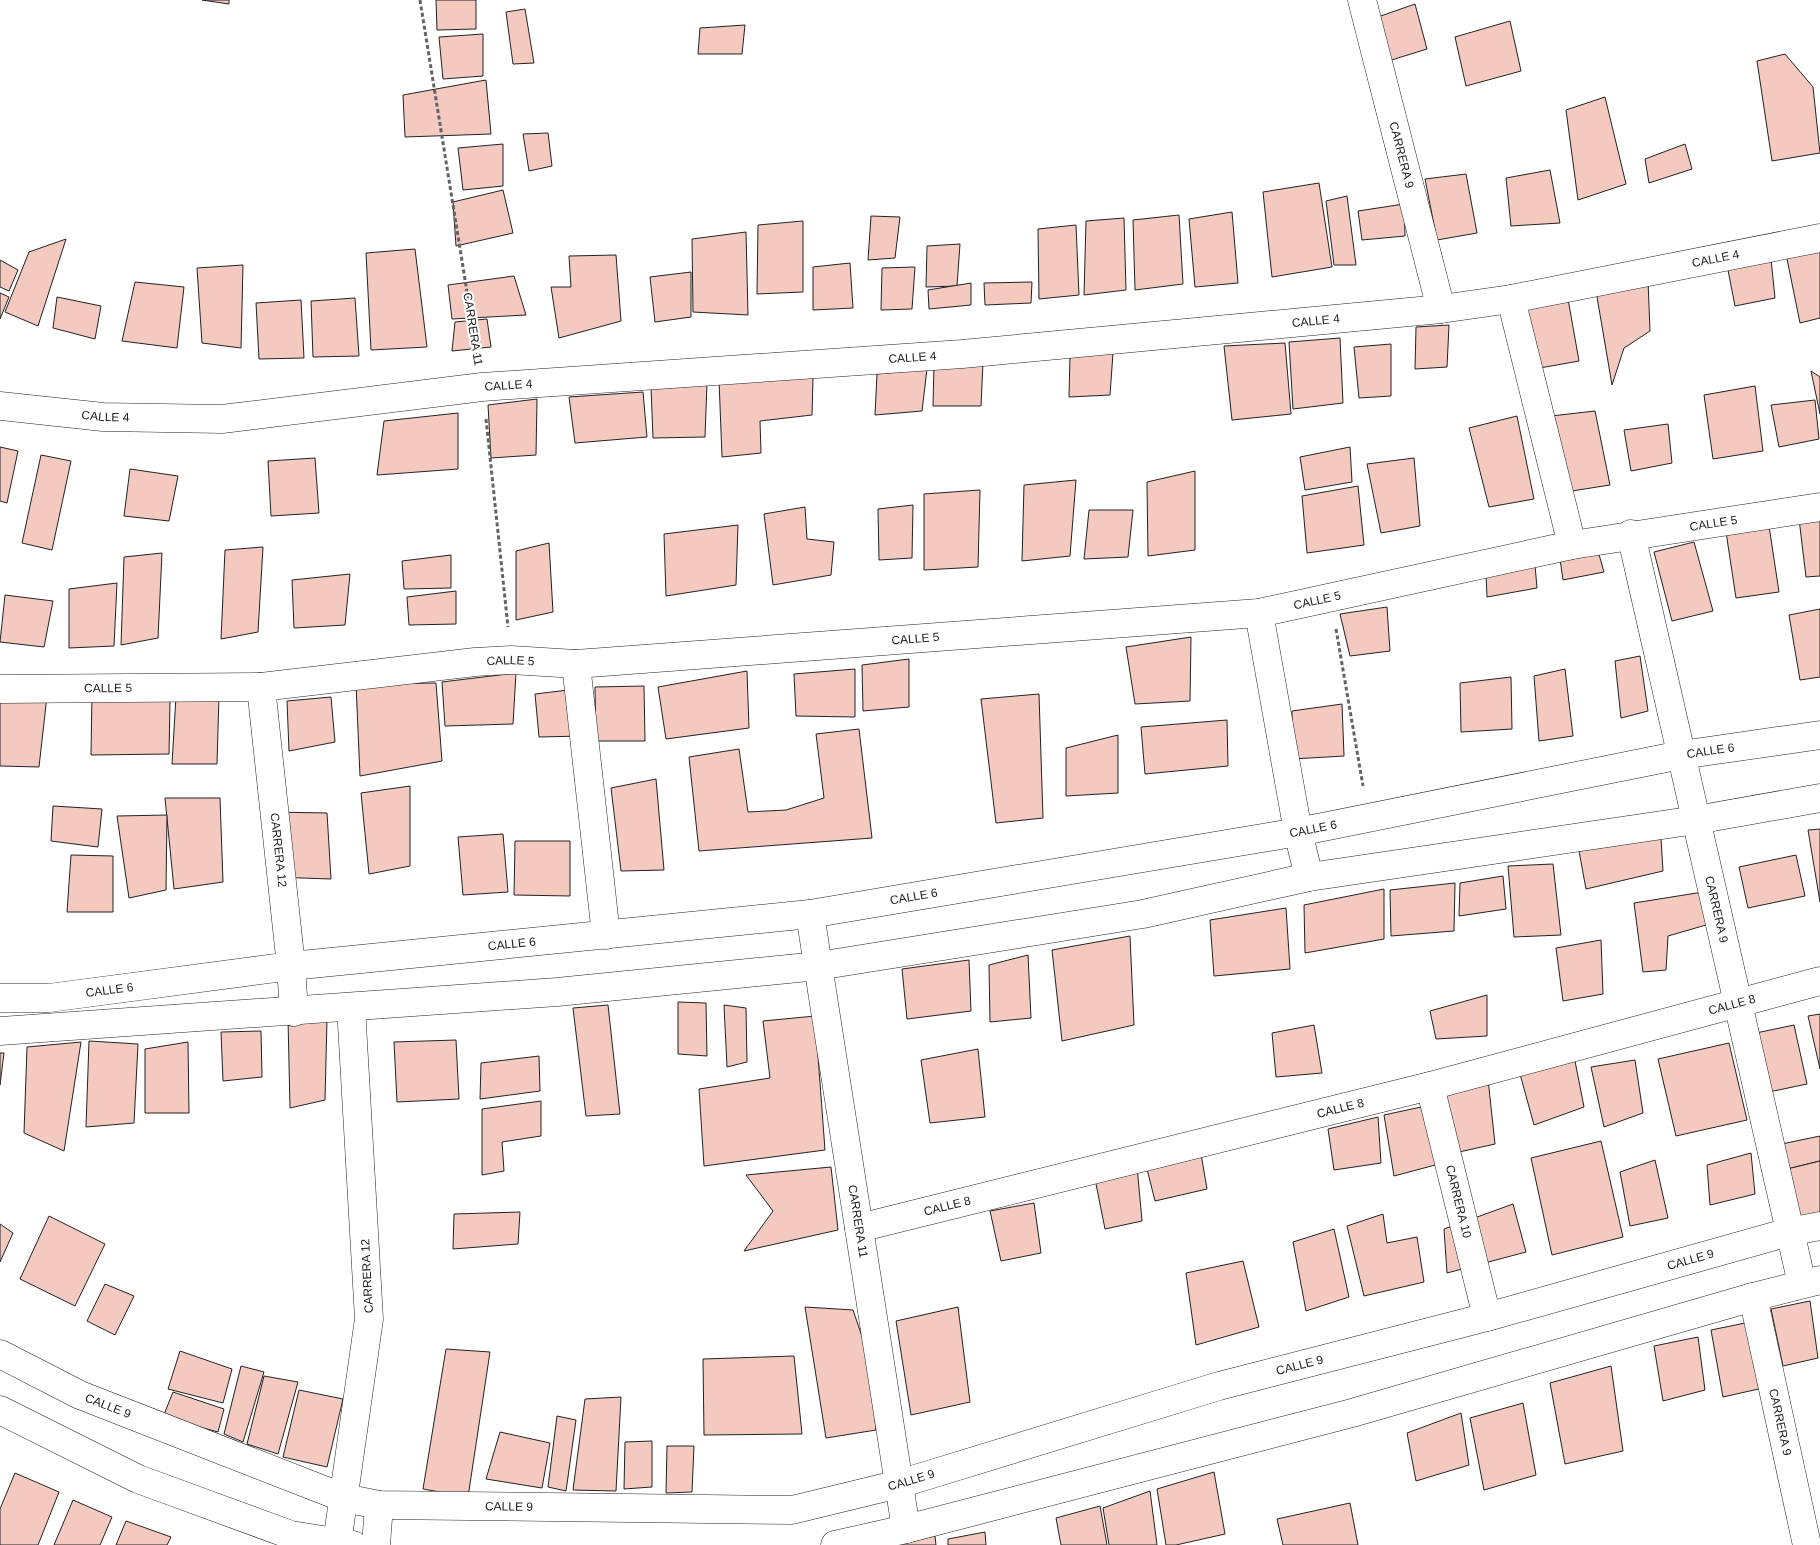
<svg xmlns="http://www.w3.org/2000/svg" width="1820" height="1545" font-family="Helvetica,sans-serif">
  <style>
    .building { fill: #f3c9c0; stroke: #222 }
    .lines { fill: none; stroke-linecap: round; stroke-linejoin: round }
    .street-casing { stroke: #222; stroke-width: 29 }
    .secondary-casing { stroke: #222; stroke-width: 29 }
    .path { stroke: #646464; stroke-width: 3; stroke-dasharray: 4 2.5; stroke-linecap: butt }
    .street { stroke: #fff; stroke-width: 28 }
    .secondary { stroke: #fff; stroke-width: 28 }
    .labels { text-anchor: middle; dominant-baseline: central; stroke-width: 4; stroke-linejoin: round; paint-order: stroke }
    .street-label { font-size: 12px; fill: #222; stroke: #fff }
  </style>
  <rect width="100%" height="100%" fill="#fff"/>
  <!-- building -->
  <g class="building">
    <polygon points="202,0 229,0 229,4"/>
    <polygon points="436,0 476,0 476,29 437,30"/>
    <polygon points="1415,4 1427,49 1385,62 1378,17"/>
    <polygon points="525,9 534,63 513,64 506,12"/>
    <polygon points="1510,21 1521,71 1466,86 1455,37"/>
    <polygon points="745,25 742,54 698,54 700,28"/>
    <polygon points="483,34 483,76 443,79 439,37"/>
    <polygon points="1785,54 1813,87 1820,153 1772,161 1757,61"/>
    <polygon points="486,80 491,134 405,137 403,95"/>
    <polygon points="1605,97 1626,184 1578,200 1566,110"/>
    <polygon points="548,133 552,166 529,171 523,134"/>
    <polygon points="503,144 503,186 463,190 458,148"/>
    <polygon points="1685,144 1692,169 1649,183 1645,159"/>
    <polygon points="1550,170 1560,223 1511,226 1506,178"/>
    <polygon points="1466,174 1477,233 1437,240 1425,179"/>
    <polygon points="1319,183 1332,267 1272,277 1263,192"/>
    <polygon points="503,190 513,233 456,246 453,202"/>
    <polygon points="1347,196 1356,265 1334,265 1326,201"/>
    <polygon points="1404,204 1405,236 1362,240 1358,211"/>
    <polygon points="1232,212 1238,283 1195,287 1189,219"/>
    <polygon points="1179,215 1183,284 1135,290 1133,220"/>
    <polygon points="871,216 900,217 895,258 868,260"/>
    <polygon points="1124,218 1126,290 1084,295 1086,221"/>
    <polygon points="803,221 803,292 757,294 758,225"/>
    <polygon points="1076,225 1079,295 1039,299 1038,229"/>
    <polygon points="746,232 748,315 693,312 692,239"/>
    <polygon points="66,239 38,326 5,312 29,252"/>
    <polygon points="960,244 957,286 926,287 927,246"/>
    <polygon points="415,249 427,347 371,350 366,253"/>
    <polygon points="1820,249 1820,318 1800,323 1786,254"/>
    <polygon points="616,255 621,321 559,338 551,287 571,287 569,256"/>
    <polygon points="1771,259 1775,298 1735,306 1727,265"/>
    <polygon points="0,260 18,270 9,291 0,287"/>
    <polygon points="850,263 853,308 813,310 813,267"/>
    <polygon points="243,265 241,348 202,343 197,268"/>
    <polygon points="915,267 912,309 881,310 882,268"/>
    <polygon points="691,272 691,317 655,322 650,277"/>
    <polygon points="514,276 526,315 452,319 448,285"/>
    <polygon points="1648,281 1650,331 1624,348 1612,385 1596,291"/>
    <polygon points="135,282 184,287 177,348 122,341"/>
    <polygon points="1032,282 1031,303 985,305 984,283"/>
    <polygon points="971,283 971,305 929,309 928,290"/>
    <polygon points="0,293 9,297 0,319"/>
    <polygon points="57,297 101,306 95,339 53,328"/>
    <polygon points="355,298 359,356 313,357 311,301"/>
    <polygon points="1568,299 1579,361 1523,371 1508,309"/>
    <polygon points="301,300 304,358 259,359 256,303"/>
    <polygon points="487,319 491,347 452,351 455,322"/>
    <polygon points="1449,325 1447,367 1415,369 1416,327"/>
    <polygon points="1340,338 1343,403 1293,409 1289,342"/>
    <polygon points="1285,343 1291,414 1232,420 1224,346"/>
    <polygon points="1391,344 1391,396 1359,398 1354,347"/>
    <polygon points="1113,353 1110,395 1069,397 1070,355"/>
    <polygon points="983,362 981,406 933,406 934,364"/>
    <polygon points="927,369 922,411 875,415 877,374"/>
    <polygon points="1811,371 1820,377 1820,414"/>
    <polygon points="813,378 812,415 760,421 761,453 722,457 719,380"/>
    <polygon points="707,383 705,437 653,438 651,387"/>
    <polygon points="1755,386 1763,451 1713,459 1704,395"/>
    <polygon points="643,392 647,437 575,443 569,397"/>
    <polygon points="537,399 536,455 491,458 488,405"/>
    <polygon points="1815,400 1819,439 1779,447 1771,405"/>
    <polygon points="1595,411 1610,485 1559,493 1551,416"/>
    <polygon points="458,413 458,469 377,475 384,421"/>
    <polygon points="1517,416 1534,499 1489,507 1469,428"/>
    <polygon points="1668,424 1672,463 1631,471 1624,430"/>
    <polygon points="0,447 18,451 7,503 0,501"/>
    <polygon points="1350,447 1352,482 1305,490 1300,457"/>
    <polygon points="41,455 71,461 52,550 22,543"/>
    <polygon points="315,458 319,513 271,516 268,461"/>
    <polygon points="1414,458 1420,526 1381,533 1367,464"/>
    <polygon points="130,469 178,476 169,521 124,516"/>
    <polygon points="1195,471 1195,550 1148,556 1147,482"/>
    <polygon points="1076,480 1070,556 1022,561 1024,485"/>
    <polygon points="1358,486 1364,545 1307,553 1302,496"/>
    <polygon points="980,490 978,567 924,570 924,494"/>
    <polygon points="913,505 912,558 879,560 878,509"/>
    <polygon points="805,507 807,539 834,542 831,575 773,585 764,514"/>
    <polygon points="1089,510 1133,510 1128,557 1084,559"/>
    <polygon points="1820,517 1820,576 1806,577 1799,519"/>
    <polygon points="738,525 736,585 666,596 664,534"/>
    <polygon points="1769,526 1779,592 1736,598 1726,532"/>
    <polygon points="1694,542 1713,611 1672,621 1654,552"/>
    <polygon points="549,543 553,612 516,620 516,551"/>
    <polygon points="263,547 258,632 221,639 225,550"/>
    <polygon points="1598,551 1604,572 1563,580 1560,559"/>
    <polygon points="162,553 158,638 121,645 124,557"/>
    <polygon points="451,555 451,588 404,589 402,561"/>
    <polygon points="1535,565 1537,588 1487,597 1486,574"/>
    <polygon points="350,574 345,625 294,628 292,580"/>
    <polygon points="117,583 114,646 69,648 69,589"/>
    <polygon points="456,591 456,624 409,625 407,597"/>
    <polygon points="5,595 53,601 44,647 0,642"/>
    <polygon points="1387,607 1390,651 1350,656 1340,614"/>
    <polygon points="1820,609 1820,677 1800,680 1789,615"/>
    <polygon points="1191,637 1190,701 1135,704 1126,647"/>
    <polygon points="1640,656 1648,711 1621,718 1615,661"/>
    <polygon points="909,659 909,707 863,711 862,665"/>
    <polygon points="855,669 855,717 796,716 794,674"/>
    <polygon points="1565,669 1573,736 1539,741 1534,676"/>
    <polygon points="747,671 749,728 666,739 658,687"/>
    <polygon points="516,673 513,724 445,726 442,682"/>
    <polygon points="1511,677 1512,729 1461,732 1460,683"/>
    <polygon points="436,683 442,761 360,776 356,684"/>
    <polygon points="644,686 645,741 596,741 595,687"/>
    <polygon points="577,689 582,736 539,737 535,694"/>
    <polygon points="0,692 47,696 39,767 0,766"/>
    <polygon points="92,693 170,700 169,754 91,755"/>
    <polygon points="1039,694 1043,818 996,823 981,699"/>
    <polygon points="219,695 217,764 172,764 176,696"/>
    <polygon points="331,697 335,742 289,751 287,701"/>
    <polygon points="1342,704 1344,756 1292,759 1292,711"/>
    <polygon points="1227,720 1228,766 1145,774 1141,727"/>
    <polygon points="859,729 872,838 699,851 689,757 739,749 748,812 786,810 824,798 816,734"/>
    <polygon points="1118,735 1118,793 1066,796 1066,748"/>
    <polygon points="656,779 664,870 621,871 611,788"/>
    <polygon points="410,786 410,866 369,874 361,793"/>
    <polygon points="165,798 220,798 223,882 174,889"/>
    <polygon points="53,806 102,809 98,847 51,841"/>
    <polygon points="271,812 327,813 331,879 274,877"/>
    <polygon points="167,815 166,890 129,898 117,816"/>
    <polygon points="1820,829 1820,902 1808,830"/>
    <polygon points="503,834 508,892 463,895 458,837"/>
    <polygon points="1661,838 1663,871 1586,889 1579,851"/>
    <polygon points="515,841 570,841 570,896 514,895"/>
    <polygon points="71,855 113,856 113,912 67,912"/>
    <polygon points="1796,855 1805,896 1748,908 1739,867"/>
    <polygon points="1553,864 1561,935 1514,937 1508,866"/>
    <polygon points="1503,876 1506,909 1459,916 1460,883"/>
    <polygon points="1455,883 1454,931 1391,936 1390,890"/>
    <polygon points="1384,889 1384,939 1305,953 1304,905"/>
    <polygon points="1703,892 1706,925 1668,936 1666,970 1643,972 1634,903"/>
    <polygon points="1286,908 1290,969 1214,976 1210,920"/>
    <polygon points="1130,936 1134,1025 1062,1041 1052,950"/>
    <polygon points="1601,940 1603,994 1563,1001 1556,948"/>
    <polygon points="1028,955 1031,1018 990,1022 989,965"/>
    <polygon points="969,960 971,1011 907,1019 902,969"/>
    <polygon points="1487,995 1487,1036 1436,1039 1430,1011"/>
    <polygon points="678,1002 706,1003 707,1056 678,1054"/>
    <polygon points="608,1005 620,1114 586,1116 573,1008"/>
    <polygon points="724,1005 746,1008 747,1062 727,1067"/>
    <polygon points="1820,1014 1820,1069 1808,1016"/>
    <polygon points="815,1016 825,1150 704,1166 699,1089 770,1078 763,1021"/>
    <polygon points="288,1019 327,1019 325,1100 290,1108"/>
    <polygon points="1314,1025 1322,1073 1276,1077 1272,1033"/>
    <polygon points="1794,1025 1807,1084 1769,1092 1756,1033"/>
    <polygon points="261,1031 262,1077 223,1081 221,1032"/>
    <polygon points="456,1040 459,1099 397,1102 394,1042"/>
    <polygon points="89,1041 138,1044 134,1123 86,1127"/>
    <polygon points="81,1042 64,1151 24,1133 27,1047"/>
    <polygon points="188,1042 189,1113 145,1113 145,1049"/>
    <polygon points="1729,1043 1747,1120 1676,1136 1658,1059"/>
    <polygon points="978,1049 985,1117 930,1123 921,1060"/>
    <polygon points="0,1053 4,1053 0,1085"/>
    <polygon points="539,1056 540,1091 480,1099 481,1063"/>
    <polygon points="1574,1056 1584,1107 1534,1125 1520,1074"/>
    <polygon points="1635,1060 1643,1113 1604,1127 1591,1067"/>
    <polygon points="1488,1079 1495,1144 1459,1152 1444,1087"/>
    <polygon points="541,1101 541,1136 502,1142 504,1171 482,1175 482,1109"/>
    <polygon points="1435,1104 1439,1164 1394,1176 1384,1115"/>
    <polygon points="1378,1117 1381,1163 1334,1170 1328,1129"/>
    <polygon points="1820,1136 1820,1161 1783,1170 1777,1145"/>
    <polygon points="1601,1141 1623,1237 1552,1255 1531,1158"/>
    <polygon points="1751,1153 1755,1194 1710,1205 1707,1165"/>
    <polygon points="1201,1154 1207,1189 1155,1201 1146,1165"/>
    <polygon points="1655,1160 1668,1218 1630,1226 1620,1172"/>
    <polygon points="1820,1161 1820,1216 1795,1222 1783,1170"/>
    <polygon points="1137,1166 1142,1221 1105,1229 1094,1174"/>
    <polygon points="831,1167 838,1230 744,1251 773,1211 746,1175"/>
    <polygon points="1034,1203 1041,1253 1001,1261 990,1211"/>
    <polygon points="1513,1204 1526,1252 1447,1273 1444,1229"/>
    <polygon points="520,1212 518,1244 453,1249 454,1214"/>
    <polygon points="1383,1214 1387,1243 1417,1237 1424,1282 1364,1296 1347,1226"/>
    <polygon points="49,1216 105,1244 75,1306 20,1279"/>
    <polygon points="0,1224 13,1233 0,1262"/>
    <polygon points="1334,1229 1349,1297 1306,1311 1293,1242"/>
    <polygon points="1243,1261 1259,1327 1196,1345 1186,1273"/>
    <polygon points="105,1284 134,1296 115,1335 87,1321"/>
    <polygon points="1810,1301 1818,1358 1783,1366 1771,1309"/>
    <polygon points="805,1307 853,1310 869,1357 876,1430 826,1438"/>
    <polygon points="958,1307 970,1402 911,1415 896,1321"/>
    <polygon points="1755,1321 1763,1388 1723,1397 1711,1330"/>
    <polygon points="1698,1337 1705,1390 1663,1401 1654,1346"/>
    <polygon points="446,1349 490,1352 468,1497 423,1489"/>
    <polygon points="180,1351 232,1369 223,1403 168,1389"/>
    <polygon points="794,1356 802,1434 704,1435 703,1359"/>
    <polygon points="241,1366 264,1372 243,1442 224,1434"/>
    <polygon points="1611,1366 1623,1451 1565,1464 1550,1383"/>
    <polygon points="264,1376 298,1382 278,1454 247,1444"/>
    <polygon points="299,1390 343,1399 327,1467 283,1457"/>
    <polygon points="173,1392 224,1409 218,1432 163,1417"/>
    <polygon points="621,1397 616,1491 573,1490 585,1399"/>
    <polygon points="1523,1403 1536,1475 1484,1490 1470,1418"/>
    <polygon points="1461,1413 1469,1465 1416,1481 1407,1433"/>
    <polygon points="557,1416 576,1420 566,1491 548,1487"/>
    <polygon points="500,1432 550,1443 542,1488 486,1479"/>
    <polygon points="652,1441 652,1487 624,1489 625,1442"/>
    <polygon points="667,1446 694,1446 692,1492 666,1493"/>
    <polygon points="1214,1472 1225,1534 1176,1545 1166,1545 1157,1489"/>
    <polygon points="15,1473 59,1492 38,1545 0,1545 0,1509"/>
    <polygon points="1150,1491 1157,1545 1109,1545 1103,1508"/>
    <polygon points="73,1500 112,1517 100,1545 54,1545"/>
    <polygon points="1350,1503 1358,1545 1283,1545 1277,1519"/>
    <polygon points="1100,1506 1107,1545 1061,1545 1056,1518"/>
    <polygon points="126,1521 171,1537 167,1545 116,1545"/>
    <polygon points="985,1532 986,1545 948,1545 948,1539"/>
    <polygon points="935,1536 936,1545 895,1545"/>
  </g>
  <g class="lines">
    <!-- street casing -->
    <g class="street-casing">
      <g id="street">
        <path id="s1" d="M1362,0L1441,309"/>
        <polyline points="1511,299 1572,545"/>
        <path id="s2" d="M0,406L103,417L222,419L482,387L962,354L1441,309L1511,299L1820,238"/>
        <path id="s3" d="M1631,534L1802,1284"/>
        <polyline points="1259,613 1298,832 1309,877"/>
        <polyline points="576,664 606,935"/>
        <path id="s4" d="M261,687L291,966L294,1012"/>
        <path id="s5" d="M0,689L261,687L475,662L511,660L576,664L1259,613L1572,545L1820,507"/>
        <path id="s6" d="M810,914L906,1529"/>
        <path id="s7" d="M1430,1086L1487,1317"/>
        <path id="s8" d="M859,1228L1430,1086L1820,981"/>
        <path id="s9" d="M1753,1297L1807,1545"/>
        <polyline points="337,1543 369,1319 351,1007"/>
        <polyline points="376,1545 379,1505"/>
      </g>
    </g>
    <!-- secondary casing -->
    <g class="secondary-casing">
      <g id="secondary">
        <path id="s10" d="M0,998H49L291,966L810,914L1298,832L1681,755L1820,735"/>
        <polyline points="0,1031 557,992 818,966 1143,914 1309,877 1696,820 1820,798"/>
        <path id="s11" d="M0,1354L80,1395L344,1498L379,1505L792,1510L899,1484L1219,1386L1487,1317L1789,1232L1820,1226"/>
        <polyline points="0,1410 138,1479 291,1535 353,1545"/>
        <polyline points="835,1545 906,1529 1352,1413 1753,1297 1820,1280"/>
      </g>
    </g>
    <!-- path -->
    <g class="path">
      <polyline points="420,0 477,354"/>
      <polyline points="486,419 508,627"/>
      <polyline points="1336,629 1363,786"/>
    </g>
    <!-- street -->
    <use href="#street" class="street"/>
    <!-- secondary -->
    <use href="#secondary" class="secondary"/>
  </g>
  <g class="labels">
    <!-- street labels -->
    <g class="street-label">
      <text stroke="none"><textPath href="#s1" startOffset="160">CARRERA 9</textPath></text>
      <text stroke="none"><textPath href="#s2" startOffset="1726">CALLE 4</textPath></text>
      <text stroke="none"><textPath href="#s2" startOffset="1321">CALLE 4</textPath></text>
      <text transform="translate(473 329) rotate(81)">CARRERA 11</text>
      <text stroke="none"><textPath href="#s2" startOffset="916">CALLE 4</textPath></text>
      <text stroke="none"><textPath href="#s2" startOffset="511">CALLE 4</textPath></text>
      <text stroke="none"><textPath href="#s2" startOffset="106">CALLE 4</textPath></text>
      <text stroke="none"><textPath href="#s5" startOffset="1726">CALLE 5</textPath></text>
      <text stroke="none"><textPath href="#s5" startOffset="1322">CALLE 5</textPath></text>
      <text stroke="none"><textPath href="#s5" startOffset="918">CALLE 5</textPath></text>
      <text stroke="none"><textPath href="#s5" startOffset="512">CALLE 5</textPath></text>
      <text stroke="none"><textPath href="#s5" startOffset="108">CALLE 5</textPath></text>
      <text stroke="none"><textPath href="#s10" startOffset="1730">CALLE 6</textPath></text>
      <text stroke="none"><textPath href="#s10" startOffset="1325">CALLE 6</textPath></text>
      <text stroke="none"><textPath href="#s4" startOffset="164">CARRERA 12</textPath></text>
      <text stroke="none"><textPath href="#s10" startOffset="920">CALLE 6</textPath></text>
      <text stroke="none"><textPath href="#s3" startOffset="385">CARRERA 9</textPath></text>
      <text stroke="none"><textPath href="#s10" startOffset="515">CALLE 6</textPath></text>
      <text stroke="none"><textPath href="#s10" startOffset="110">CALLE 6</textPath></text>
      <text stroke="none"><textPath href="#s8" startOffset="901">CALLE 8</textPath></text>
      <text stroke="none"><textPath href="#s8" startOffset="496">CALLE 8</textPath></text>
      <text stroke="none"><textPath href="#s7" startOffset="119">CARRERA 10</textPath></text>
      <text stroke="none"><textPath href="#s8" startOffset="91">CALLE 8</textPath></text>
      <text stroke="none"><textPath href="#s6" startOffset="311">CARRERA 11</textPath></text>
      <text stroke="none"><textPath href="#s11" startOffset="1755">CALLE 9</textPath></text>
      <text transform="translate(367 1276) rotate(-93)">CARRERA 12</text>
      <text stroke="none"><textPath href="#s11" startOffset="1350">CALLE 9</textPath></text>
      <text stroke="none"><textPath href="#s11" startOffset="120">CALLE 9</textPath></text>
      <text stroke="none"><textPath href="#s9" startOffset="128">CARRERA 9</textPath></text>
      <text stroke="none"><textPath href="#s11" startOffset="945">CALLE 9</textPath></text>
      <text stroke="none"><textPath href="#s11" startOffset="539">CALLE 9</textPath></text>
    </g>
  </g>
</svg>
